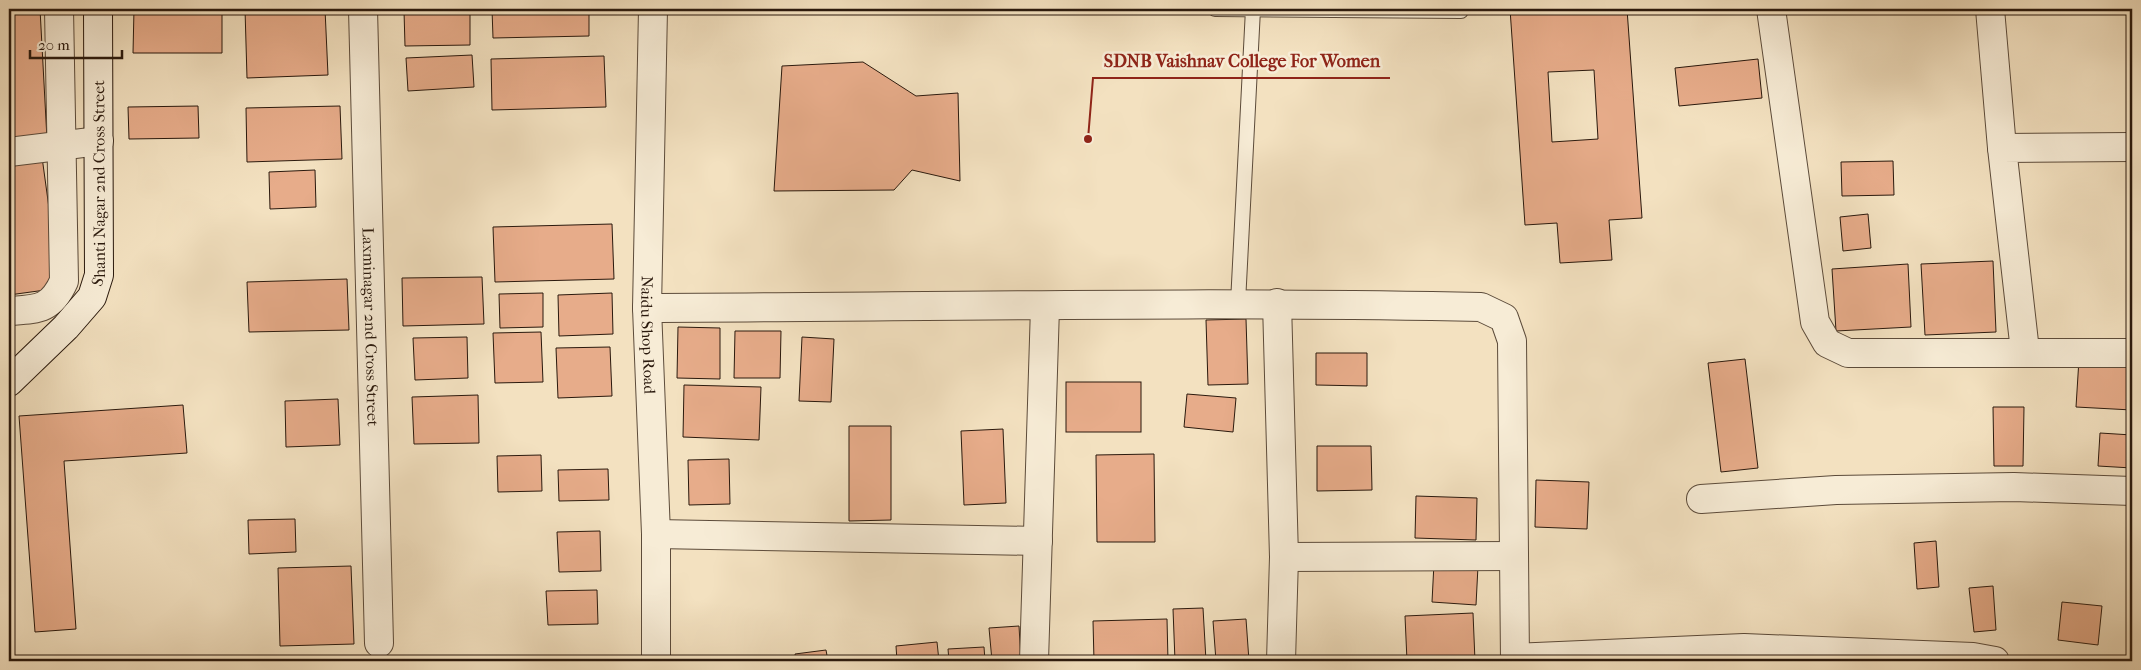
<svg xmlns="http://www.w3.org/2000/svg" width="2141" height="670" font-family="'IM FELL French Canon',serif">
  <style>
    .building { fill: #e7ac8a; stroke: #2a190d; fill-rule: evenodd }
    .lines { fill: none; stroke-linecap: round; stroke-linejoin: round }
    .lane-casing { stroke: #5c4b3a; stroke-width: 16 }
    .street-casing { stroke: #5c4b3a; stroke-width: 30 }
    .secondary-casing { stroke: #2a190d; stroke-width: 30 }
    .lane { stroke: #f7ecd6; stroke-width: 14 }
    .street { stroke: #f7ecd6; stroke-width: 28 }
    .secondary { stroke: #f7ecd6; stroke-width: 28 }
    .labels { text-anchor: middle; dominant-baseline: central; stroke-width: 5; stroke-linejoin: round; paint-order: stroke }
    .street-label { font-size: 16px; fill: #2a190d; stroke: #f7ecd6 }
    .leader { fill: none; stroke: #8f2418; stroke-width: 2 }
    .callout-dot { fill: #8f2418; stroke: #f7ecd6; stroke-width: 2 }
    .callout-label { font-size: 18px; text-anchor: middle; font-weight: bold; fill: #8f2418; stroke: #f7ecd6; stroke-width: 5; stroke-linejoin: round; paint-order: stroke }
  </style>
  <rect width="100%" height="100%" fill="#f3e1c0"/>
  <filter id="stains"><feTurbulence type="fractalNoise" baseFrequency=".004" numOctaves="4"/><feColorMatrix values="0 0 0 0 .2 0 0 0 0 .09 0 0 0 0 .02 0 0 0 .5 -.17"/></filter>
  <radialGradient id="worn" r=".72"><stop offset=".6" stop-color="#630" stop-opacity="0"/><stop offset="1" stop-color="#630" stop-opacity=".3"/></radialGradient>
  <!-- building -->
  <g class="building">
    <polygon points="9,9 40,9 47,139 9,141"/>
    <polygon points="134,9 222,9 222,53 133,53"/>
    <polygon points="245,9 325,9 328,75 247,78"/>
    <polygon points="492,9 589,9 589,36 493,38"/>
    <path d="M1510,9H1627L1642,218L1609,220L1612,260L1560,263L1557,223L1525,225ZM1594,70L1598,139L1552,142L1548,72Z"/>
    <polygon points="470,10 470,45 405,46 404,11"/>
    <polygon points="472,55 474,87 408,91 406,58"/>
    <polygon points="604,56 606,107 492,110 491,59"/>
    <polygon points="1758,59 1762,98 1679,106 1675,68"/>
    <polygon points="863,62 916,96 958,93 960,181 912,170 894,190 774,191 782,66"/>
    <polygon points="198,106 199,138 129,139 128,107"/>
    <polygon points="340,106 342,159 247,162 246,108"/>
    <polygon points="42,157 60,288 9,295 9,162"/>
    <polygon points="1893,161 1894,195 1842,196 1841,162"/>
    <polygon points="315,170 316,207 270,209 269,172"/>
    <polygon points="1868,214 1871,248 1843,251 1840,217"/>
    <polygon points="612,224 614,279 495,282 493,227"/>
    <polygon points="1993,261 1996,332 1925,335 1921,264"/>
    <polygon points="1908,264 1911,327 1836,331 1832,269"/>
    <polygon points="482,277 484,324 403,326 402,278"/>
    <polygon points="347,279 349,330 249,332 247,282"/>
    <polygon points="543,293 543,327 500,328 499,294"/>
    <polygon points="612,293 613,334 559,336 558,295"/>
    <polygon points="1246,319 1248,384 1208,385 1206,320"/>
    <polygon points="678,327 720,328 720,379 677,378"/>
    <polygon points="735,331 781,331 780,378 734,378"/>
    <polygon points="541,332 543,382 495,383 493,333"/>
    <polygon points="467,337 468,378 415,380 413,338"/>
    <polygon points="802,337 834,339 831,402 799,401"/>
    <polygon points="610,347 612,396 558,398 556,348"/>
    <polygon points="1316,353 1367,353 1367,386 1316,385"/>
    <polygon points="1745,359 1758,468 1721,472 1708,363"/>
    <polygon points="2079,359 2132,361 2132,410 2076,407"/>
    <rect x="1066" y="382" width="75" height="50"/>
    <polygon points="684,385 761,387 759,440 683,437"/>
    <polygon points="1187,394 1236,398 1233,432 1184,427"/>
    <polygon points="478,395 479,443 414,444 412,397"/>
    <polygon points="338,399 340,445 286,447 285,401"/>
    <polygon points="183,405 187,453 64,461 76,629 35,632 19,416"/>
    <polygon points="1993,407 2024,407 2023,466 1994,466"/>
    <polygon points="849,426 891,426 891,520 849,521"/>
    <polygon points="1003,429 1006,503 964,505 961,431"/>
    <polygon points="2100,433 2132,435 2132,468 2098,466"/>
    <polygon points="1317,446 1371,446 1372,490 1317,491"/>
    <polygon points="1154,454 1155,542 1097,542 1096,455"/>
    <polygon points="541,455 542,491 498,492 497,456"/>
    <polygon points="729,459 730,504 689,505 688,460"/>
    <polygon points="608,469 609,500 559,501 558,470"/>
    <polygon points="1536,480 1589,482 1587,529 1535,527"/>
    <polygon points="1416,496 1477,498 1476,540 1415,538"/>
    <polygon points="295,519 296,552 249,554 248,520"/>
    <polygon points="600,531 601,571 559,572 557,532"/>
    <polygon points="1936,541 1939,587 1917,589 1914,543"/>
    <polygon points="1434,563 1478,566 1476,605 1432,602"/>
    <polygon points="351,566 354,644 280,646 278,568"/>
    <polygon points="1993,586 1996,630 1974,632 1969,588"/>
    <polygon points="597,590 598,624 548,625 546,591"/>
    <polygon points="2062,602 2102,606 2098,645 2058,640"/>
    <polygon points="1203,608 1206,661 1175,661 1173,609"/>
    <polygon points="1473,613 1475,661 1407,661 1405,616"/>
    <polygon points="1167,619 1168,661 1094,661 1093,621"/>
    <polygon points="1246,619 1249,661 1216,661 1213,621"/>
    <polygon points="1019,626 1021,661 992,661 989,628"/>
    <polygon points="937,642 939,661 897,661 896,646"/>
    <polygon points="984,647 985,661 949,661 948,649"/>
    <polygon points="826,650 828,661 796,661 795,654"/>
  </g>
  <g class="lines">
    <!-- lane casing -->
    <g class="lane-casing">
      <g id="lane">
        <polyline points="1215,9 1461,11"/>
        <polyline points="1238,303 1253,9"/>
      </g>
    </g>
    <!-- street casing -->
    <g class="street-casing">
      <g id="street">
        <path id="s1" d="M363,9L379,643"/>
        <path id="s2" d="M653,9L647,308L656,534V661"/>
        <polyline points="1771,9 1815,322 1827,343 1848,353 2132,353"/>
        <polyline points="1990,9 2002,148"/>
        <polyline points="9,152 99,141"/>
        <polyline points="1277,303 1284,557 1281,661"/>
        <path d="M647,308C925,307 1203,301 1481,307L1504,318L1512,341L1515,661"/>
        <path d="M9,311C38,309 51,310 64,281L59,9"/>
        <polyline points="2025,351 2002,148 2132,147"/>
        <polyline points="1701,499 1836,490 2014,487 2132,491"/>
        <polyline points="656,534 1038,541"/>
        <polyline points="1284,557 1514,556"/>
        <polyline points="1515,658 1744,648 1973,657 1995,661"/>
        <polyline points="1034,661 1045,307"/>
      </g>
    </g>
    <!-- secondary casing -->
    <g class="secondary-casing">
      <g id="secondary">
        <path id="s3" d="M9,382L66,327L92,297L99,275L98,9"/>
      </g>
    </g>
    <!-- lane -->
    <use href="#lane" class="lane"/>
    <!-- street -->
    <use href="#street" class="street"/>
    <!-- secondary -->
    <use href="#secondary" class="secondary"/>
  </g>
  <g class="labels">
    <!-- street labels -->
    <g class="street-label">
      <text stroke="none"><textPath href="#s3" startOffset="234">Shanti Nagar 2nd Cross Street</textPath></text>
      <text stroke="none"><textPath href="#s1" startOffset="318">Laxminagar 2nd Cross Street</textPath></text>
      <text stroke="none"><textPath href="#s2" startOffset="326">Naidu Shop Road</textPath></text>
    </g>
  </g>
  <!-- callouts -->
  <path class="leader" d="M1088 139L1093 78H1390"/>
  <circle class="callout-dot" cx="1088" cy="139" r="5"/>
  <g class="callout-label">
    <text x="1242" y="67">SDNB Vaishnav College For Women</text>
  </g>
  <!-- margin -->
  <rect width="2141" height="670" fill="none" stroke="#f3e1c0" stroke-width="30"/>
  <rect x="10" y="10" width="2121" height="650" fill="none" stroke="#2a190d" stroke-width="2.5"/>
  <rect x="15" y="15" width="2111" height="640" fill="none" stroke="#2a190d"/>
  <!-- scale -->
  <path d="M30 50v8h92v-8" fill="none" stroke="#2a190d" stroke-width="2.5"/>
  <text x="38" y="50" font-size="15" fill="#2a190d" stroke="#f7ecd6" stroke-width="4" paint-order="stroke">20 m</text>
  <rect width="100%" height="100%" filter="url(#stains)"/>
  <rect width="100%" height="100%" fill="url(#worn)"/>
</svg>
